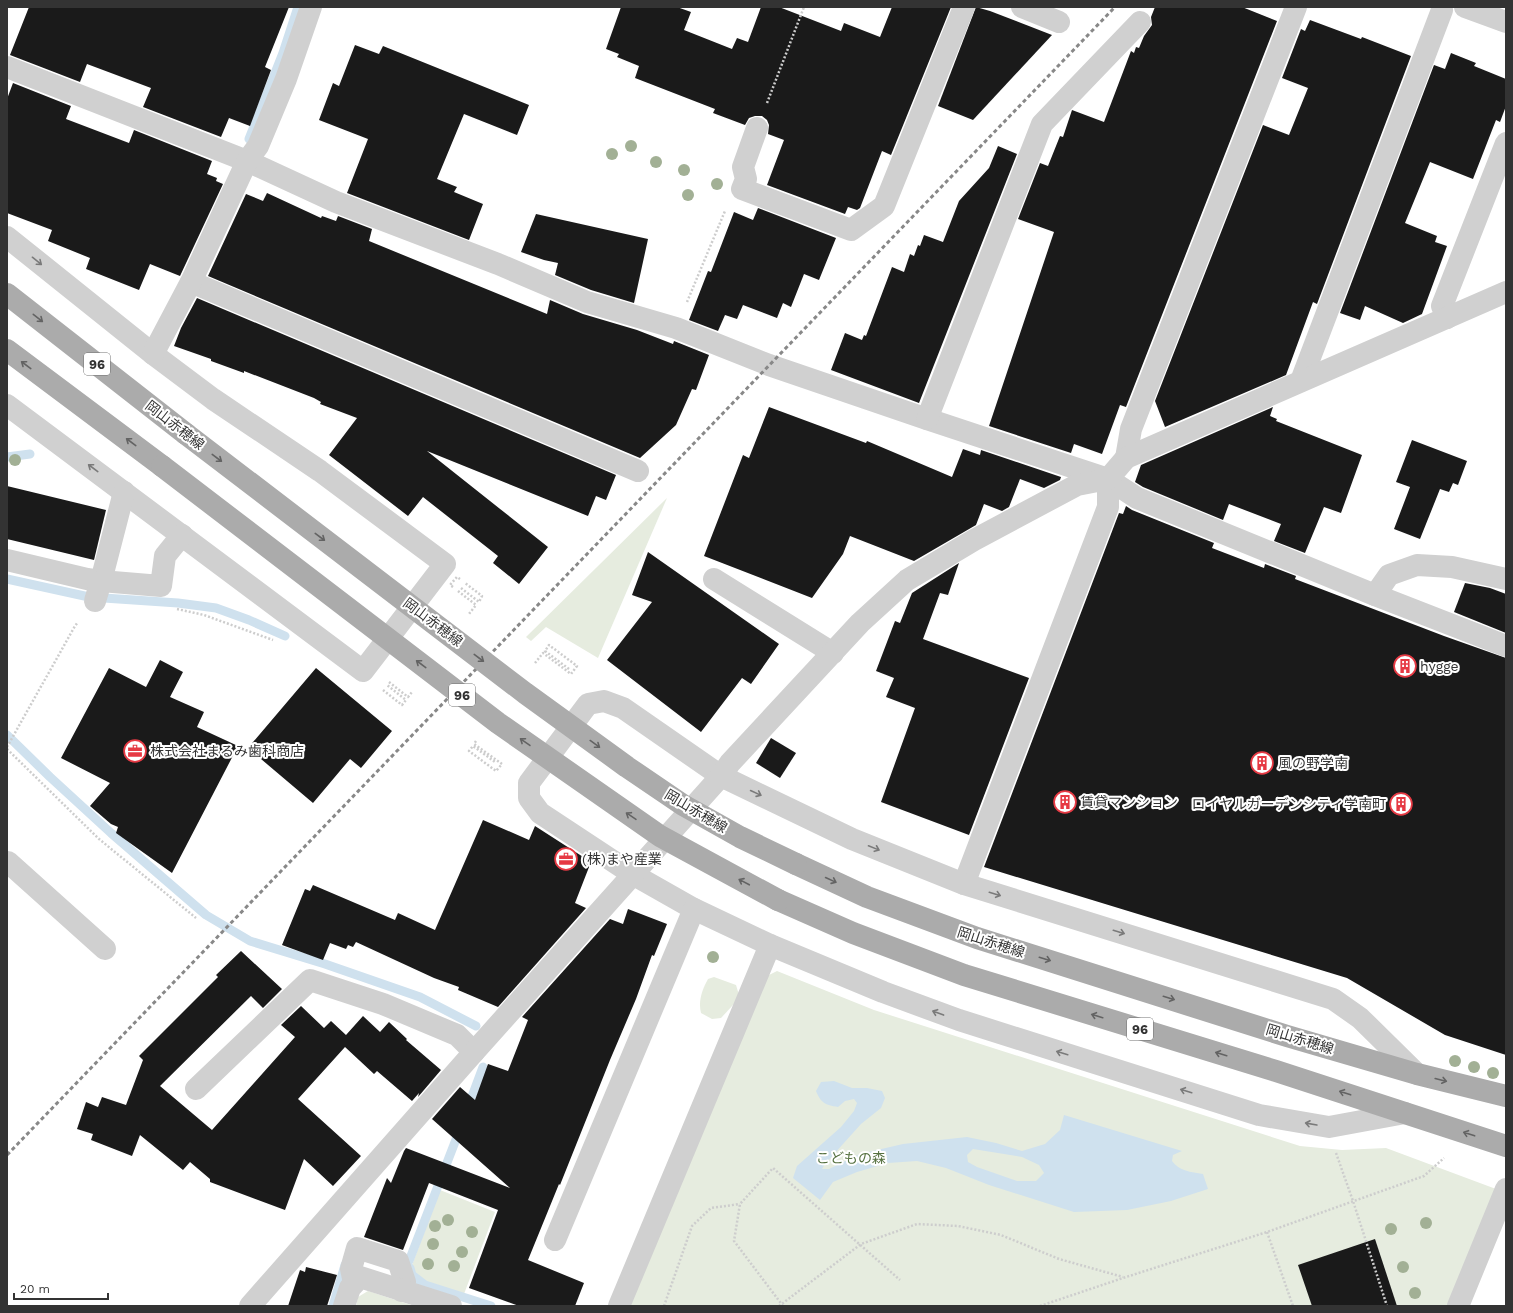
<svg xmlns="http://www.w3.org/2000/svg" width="1513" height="1313" font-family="'Work Sans','Noto Sans JP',sans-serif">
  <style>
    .green { fill: #e6ecdf }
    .water { fill: #cfe1ee; fill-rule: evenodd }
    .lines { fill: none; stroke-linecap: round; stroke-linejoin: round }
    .stream { stroke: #cfe1ee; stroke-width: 9 }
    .building { fill: #1a1a1a }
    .path { stroke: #cdcdcd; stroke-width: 2.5; stroke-dasharray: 2 2; stroke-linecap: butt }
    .minor { stroke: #d0d0d0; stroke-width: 22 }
    .major { stroke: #ababab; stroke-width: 22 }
    .rail { stroke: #888; stroke-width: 3; stroke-dasharray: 4 3; stroke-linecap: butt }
    .path-bridge { stroke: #cdcdcd; stroke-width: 2.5; stroke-dasharray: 2 2; stroke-linecap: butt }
    .major-bridge { stroke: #ababab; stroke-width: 22 }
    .tree { fill: #a2b095 }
    .oneway { stroke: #7a7a7a }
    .oneway2 { stroke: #636363 }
    .labels { text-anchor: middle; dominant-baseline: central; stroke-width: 4; stroke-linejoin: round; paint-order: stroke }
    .shield { fill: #fff; stroke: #707070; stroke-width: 1 }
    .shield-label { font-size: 13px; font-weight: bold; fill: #333 }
    .street-label { font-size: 14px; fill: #333; stroke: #fff }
    .poi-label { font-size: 14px; fill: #333; stroke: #fff; text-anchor: start }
    .park-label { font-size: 14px; fill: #55703f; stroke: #fff }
  </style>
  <rect width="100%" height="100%" fill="#fff"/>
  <!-- green -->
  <g class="green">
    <polygon points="667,498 598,658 546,627 531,641 526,637"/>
    <polygon points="777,971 874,1010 1300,1146 1342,1150 1386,1148 1496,1189 1447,1306 630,1306 765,977"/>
    <path d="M714,977L736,985L739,995L733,1005L721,1018L712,1019L701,1013C698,1001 702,990 708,979Z"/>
    <polygon points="440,1190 495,1212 464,1294 426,1282 414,1273 412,1265"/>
    <polygon points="368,1291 414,1306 356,1306 358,1297"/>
  </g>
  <!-- water -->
  <path class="water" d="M834,1081L852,1088H867L882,1091L885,1098L881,1108L861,1124L825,1164L822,1169H829L860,1154L903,1144L967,1137L996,1143L1022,1151L1045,1144L1060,1130L1064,1115L1182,1151L1173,1155L1172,1161C1179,1171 1191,1172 1203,1174L1208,1189L1171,1201L1127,1210L1074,1212L989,1185L946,1168L917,1161L888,1163L857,1172L833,1182L820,1200L793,1178L797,1166L841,1127L854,1111L857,1103L854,1099L845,1101L838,1107C825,1105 821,1103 816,1091L821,1082ZM973,1149L1022,1157L1039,1165L1044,1173L1036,1181H1017L977,1167L968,1162L967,1155Z"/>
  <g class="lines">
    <!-- stream -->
    <g class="stream">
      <polyline points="249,139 283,53 298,7"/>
      <polyline points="7,457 30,454"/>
      <polyline points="7,579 89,597 178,603 216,608 249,620 285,636"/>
      <polyline points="7,735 50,777 111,833 206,915 250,941 325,964 420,997 476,1026"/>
      <polyline points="468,1107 483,1067"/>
      <polyline points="398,1257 409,1261 460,1129"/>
      <polyline points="410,1268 412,1275 425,1285 491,1306"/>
      <polyline points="333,1306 345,1265"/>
    </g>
  </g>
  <!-- building -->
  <g class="building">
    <polygon points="29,7 289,7 265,67 271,70 250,126 229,118 221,137 143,107 151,88 87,64 80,82 10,55"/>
    <polygon points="621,7 677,7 691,12 684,30 732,49 737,38 748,42 761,7 779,7 841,31 844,23 880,37 892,7 951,7 891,155 882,151 860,208 857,210 848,207 845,214 767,185 784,140 768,134 769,125 767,120 762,116 755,116 749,118 745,125 713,113 715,109 635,78 639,66 617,57 619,54 606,49"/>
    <polygon points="976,7 990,11 1052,35 973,120 938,106"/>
    <polygon points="1155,7 1242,7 1277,21 1126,407 1120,405 1102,454 1074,444 1071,453 989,426 1054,232 1018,219 1040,163 1048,166 1060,136 1063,137 1072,110 1104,122 1131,51 1134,53 1136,47 1139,48 1144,36 1152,25 1151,17"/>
    <polygon points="1310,20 1361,39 1362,37 1411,56 1317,304 1313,302 1286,375 1165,427 1155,401 1263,125 1289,135 1308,88 1282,78 1301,29 1305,31"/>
    <polygon points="355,45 379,54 383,46 529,105 517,135 464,114 437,179 457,187 454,192 483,204 469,240 347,193 368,139 319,120 333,83 339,86"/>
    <polygon points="1451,53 1476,63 1474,66 1506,79 1506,106 1500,122 1496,120 1473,179 1430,162 1405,223 1437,236 1435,242 1447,246 1422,314 1403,323 1365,306 1360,320 1340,313 1434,65 1445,69"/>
    <polygon points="13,83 71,106 66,119 129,143 134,130 212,161 207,174 217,178 216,181 223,184 180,276 150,264 139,290 86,269 90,258 48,241 52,230 7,213 7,99"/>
    <polygon points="998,146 1017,154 919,403 831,370 845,333 862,340 864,335 866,336 892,267 904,272 910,254 914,256 918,245 920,246 924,235 943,242 959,201 989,168"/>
    <polygon points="267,193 321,218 322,216 336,221 338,216 372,229 369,241 547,314 550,300 583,314 637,330 673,344 674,341 709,355 696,390 692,389 676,425 640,458 208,276 246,194 263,201"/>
    <polygon points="758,208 836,238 819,280 804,274 791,307 783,303 777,318 743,305 737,319 725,315 718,331 689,320 708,271 711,272 734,212 753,220"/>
    <polygon points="536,214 648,239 634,303 591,290 555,275 558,263 544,260 521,252"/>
    <polygon points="197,298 616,475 606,500 596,496 588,516 427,451 548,547 519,584 493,563 498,556 423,497 408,516 329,455 357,418 320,404 321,402 314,398 244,371 244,373 211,361 211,359 174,346 181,328"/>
    <polygon points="769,407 866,443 867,441 952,477 963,449 980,455 981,450 1061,477 1060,480 1044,488 1020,479 1009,507 1002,511 984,504 976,525 914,561 850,536 843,554 812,598 704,556 743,455 749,458"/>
    <polygon points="1273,407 1270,416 1277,419 1276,421 1362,455 1341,513 1324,507 1305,553 1274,541 1281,524 1229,504 1223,520 1143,487 1135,482 1141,465"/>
    <polygon points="1412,440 1467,461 1458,485 1453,483 1449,492 1440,489 1420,539 1394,529 1410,487 1396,482"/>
    <polygon points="7,486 106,510 94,560 7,539"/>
    <polygon points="1126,506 1132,510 1214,543 1212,548 1264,568 1265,564 1296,576 1295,579 1444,636 1506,658 1506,1055 1445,1035 1347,978 984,867 1119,513 1123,514"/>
    <polygon points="648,552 779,644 751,684 742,678 701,732 607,660 652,602 632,595"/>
    <polygon points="959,563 948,595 940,593 923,639 1029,678 969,835 881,802 915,708 886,697 894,678 876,671 895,621 900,623 912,593"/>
    <polygon points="1465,583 1490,588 1506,594 1506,633 1454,612"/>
    <polygon points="160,660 183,672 170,697 204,712 197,727 238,746 172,873 116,833 118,827 111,824 90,806 110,783 61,758 109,668 146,687"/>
    <polygon points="316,668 392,731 361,768 350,759 313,803 248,748"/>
    <polygon points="771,738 796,753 780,778 756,763"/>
    <polygon points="483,820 529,840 535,826 591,862 575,903 586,908 498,1007 458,990 459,987 434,978 356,942 353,947 348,945 346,949 330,943 323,960 282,945 305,889 310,891 313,885 395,920 398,913 435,930"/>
    <polygon points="628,909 667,924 654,956 652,955 636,999 610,1060 560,1185 559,1184 528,1260 584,1283 575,1306 519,1306 469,1288 498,1210 429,1183 403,1250 364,1237 387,1178 391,1183 404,1151 406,1148 510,1188 432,1119 460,1087 475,1100 488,1064 508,1071 528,1020 522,1017 610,919 623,924"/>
    <polygon points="241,951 282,989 263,1008 251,996 160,1086 212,1130 295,1037 281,1025 301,1006 324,1028 331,1021 346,1035 363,1016 380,1032 389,1022 407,1039 406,1040 441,1070 418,1097 419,1093 412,1101 377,1071 374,1074 345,1047 298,1099 361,1156 333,1186 304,1159 285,1210 210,1182 210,1179 190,1162 183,1170 140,1135 132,1156 91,1140 93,1134 77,1129 86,1102 98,1107 102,1097 126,1105 143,1060 139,1056 218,977 216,975"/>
    <polygon points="1375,1239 1397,1306 1312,1306 1298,1265"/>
    <polygon points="306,1267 337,1275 327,1306 288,1306 300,1270 305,1272"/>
  </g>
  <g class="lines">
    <!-- path -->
    <g class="path">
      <polyline points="767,103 804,7"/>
      <polyline points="687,302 725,211"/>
      <polyline points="461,588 479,602 482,596 465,583"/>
      <polyline points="458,591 476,605 469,614"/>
      <polyline points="177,609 204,615 273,640"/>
      <polyline points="535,663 543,653 571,674 577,666 549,645 545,651 569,669"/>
      <polyline points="389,682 408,697 412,692"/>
      <polyline points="383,690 402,705 406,700 387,685"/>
      <polyline points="476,741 474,744 502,764 496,771 469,751 473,746 495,762"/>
      <polyline points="7,747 75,626 78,622"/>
      <polyline points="7,749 99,839 196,918"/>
      <polyline points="1336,1153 1353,1201 1387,1306"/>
      <polyline points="1267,1232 1293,1306"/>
      <polyline points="664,1306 692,1226 711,1208 740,1204"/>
      <polyline points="779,1306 861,1244 917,1224 958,1226 1001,1235 1059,1259 1123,1277"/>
      <polyline points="783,1306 734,1241 740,1204 773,1168 900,1280"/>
      <polyline points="1040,1306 1123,1278 1267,1232 1424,1176 1444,1158"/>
    </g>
    <!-- minor -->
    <g class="minor">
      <polyline points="1022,7 1059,22"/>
      <polyline points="1465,7 1506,22"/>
      <polyline points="7,67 247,161 336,202 498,264 587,302 676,328 769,365 927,419 1108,479 1137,498 1375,595 1506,646"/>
      <polyline points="757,128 743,167 746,179 742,189 851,230 884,206 964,7"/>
      <polyline points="7,237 153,354 213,399 320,471 445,564 363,671 7,405"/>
      <polyline points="191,282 638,471"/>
      <polyline points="1447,318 1442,306 1506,143"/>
      <polyline points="153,354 191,282 247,161 258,146 286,79 311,7"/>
      <polyline points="1301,381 1442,10"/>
      <polyline points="927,419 1042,124 1140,22"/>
      <polyline points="1126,458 1131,429 1296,7"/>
      <polyline points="7,560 87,579 101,581 124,492"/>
      <polyline points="714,579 833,653"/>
      <polyline points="1375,595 1389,575 1417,565 1452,567 1506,579"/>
      <polyline points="95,601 101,581 161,586 165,556 182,535"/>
      <polyline points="8,862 105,949"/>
      <polyline points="964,884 1108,507 1108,479"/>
      <polyline points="196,1089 310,980 383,1004 457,1035 474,1052"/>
      <polyline points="1405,1113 1329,1127 1259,1115 959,1020 883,992 770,945 694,909 634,875 540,813 529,798 529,783 588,704 604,701 623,708 721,776 852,839 964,884 1333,999 1360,1018 1417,1074"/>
      <polyline points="555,1240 694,909"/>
      <polyline points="354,1283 351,1269 357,1248 398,1261 405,1282 402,1291"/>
      <polyline points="250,1306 474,1052 721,776 730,763 860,623 907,580 974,540 1077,485 1108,479 1126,458 1506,292"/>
      <polyline points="344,1306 350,1288 360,1277 451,1306"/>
      <polyline points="619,1306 770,945"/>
      <polyline points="1458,1306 1506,1189"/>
    </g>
    <!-- major -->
    <g class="major">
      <polyline points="7,294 186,434"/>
      <polyline points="7,350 162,466"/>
      <polyline points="796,864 867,897 977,938 1287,1036 1417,1074 1506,1096"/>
      <polyline points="778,900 853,933 964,975 1276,1071 1506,1146"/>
    </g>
    <!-- rail -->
    <polyline class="rail" points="7,1155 1115,7"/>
    <!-- path-bridge -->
    <polyline class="path-bridge" points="453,587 450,585 457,577 460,579"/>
    <!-- major-bridge -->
    <g class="major-bridge">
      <polyline points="186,434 525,693 627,767 683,805 740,837 796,864"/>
      <polyline points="162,466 498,723 660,836 778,900"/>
    </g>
  </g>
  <!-- trees -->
  <g class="tree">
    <circle cx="631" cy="146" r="6"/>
    <circle cx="612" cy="154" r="6"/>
    <circle cx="656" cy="162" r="6"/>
    <circle cx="684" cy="170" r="6"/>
    <circle cx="717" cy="184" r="6"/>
    <circle cx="688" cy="195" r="6"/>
    <circle cx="15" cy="460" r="6"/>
    <circle cx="713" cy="957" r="6"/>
    <circle cx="1455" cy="1061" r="6"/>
    <circle cx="1474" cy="1067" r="6"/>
    <circle cx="1493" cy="1073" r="6"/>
    <circle cx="448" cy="1220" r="6"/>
    <circle cx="1426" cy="1223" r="6"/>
    <circle cx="435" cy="1226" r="6"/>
    <circle cx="1391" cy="1229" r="6"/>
    <circle cx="472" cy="1232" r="6"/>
    <circle cx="433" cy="1244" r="6"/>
    <circle cx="462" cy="1252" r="6"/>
    <circle cx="428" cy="1264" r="6"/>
    <circle cx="454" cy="1266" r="6"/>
    <circle cx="1403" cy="1267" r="6"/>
    <circle cx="1415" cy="1293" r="6"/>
  </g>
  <!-- one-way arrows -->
  <defs><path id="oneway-shaft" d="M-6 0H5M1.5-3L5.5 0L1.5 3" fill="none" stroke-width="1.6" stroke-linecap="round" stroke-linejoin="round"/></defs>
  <g class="oneway">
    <use href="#oneway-shaft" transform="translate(37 261) rotate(39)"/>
    <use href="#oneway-shaft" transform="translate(93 468) rotate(-143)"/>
    <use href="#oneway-shaft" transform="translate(756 793) rotate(25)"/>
    <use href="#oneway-shaft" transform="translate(874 848) rotate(22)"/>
    <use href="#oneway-shaft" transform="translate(995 894) rotate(17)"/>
    <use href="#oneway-shaft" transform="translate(1119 932) rotate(17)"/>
    <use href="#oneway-shaft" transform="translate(938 1013) rotate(-160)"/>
    <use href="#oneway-shaft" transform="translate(1062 1053) rotate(-163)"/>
    <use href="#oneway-shaft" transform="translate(1186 1091) rotate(-163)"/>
    <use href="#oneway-shaft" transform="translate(1311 1124) rotate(-170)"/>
  </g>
  <g class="oneway2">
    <use href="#oneway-shaft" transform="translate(38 318) rotate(38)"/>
    <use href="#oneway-shaft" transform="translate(26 365) rotate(-143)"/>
    <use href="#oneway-shaft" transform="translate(131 442) rotate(-143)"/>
    <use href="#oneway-shaft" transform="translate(217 458) rotate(37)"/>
    <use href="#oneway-shaft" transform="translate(320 537) rotate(37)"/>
    <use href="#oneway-shaft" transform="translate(479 658) rotate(37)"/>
    <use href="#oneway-shaft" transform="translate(421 664) rotate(-143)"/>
    <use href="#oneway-shaft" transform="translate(525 742) rotate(-145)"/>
    <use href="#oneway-shaft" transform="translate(595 744) rotate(36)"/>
    <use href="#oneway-shaft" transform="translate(631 816) rotate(-146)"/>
    <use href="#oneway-shaft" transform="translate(831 880) rotate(25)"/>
    <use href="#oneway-shaft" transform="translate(744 882) rotate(-152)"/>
    <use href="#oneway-shaft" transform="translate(1045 959) rotate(17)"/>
    <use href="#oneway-shaft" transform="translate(1169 998) rotate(17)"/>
    <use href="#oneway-shaft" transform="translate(1097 1016) rotate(-163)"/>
    <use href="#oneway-shaft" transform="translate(1221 1054) rotate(-163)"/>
    <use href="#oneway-shaft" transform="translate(1441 1080) rotate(14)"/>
    <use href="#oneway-shaft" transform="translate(1345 1093) rotate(-162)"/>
    <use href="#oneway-shaft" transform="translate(1469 1134) rotate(-162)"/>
  </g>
  <!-- icons -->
  <defs>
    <g id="building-ring" transform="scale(1.15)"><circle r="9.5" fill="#fff" stroke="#e63943" stroke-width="1.5"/><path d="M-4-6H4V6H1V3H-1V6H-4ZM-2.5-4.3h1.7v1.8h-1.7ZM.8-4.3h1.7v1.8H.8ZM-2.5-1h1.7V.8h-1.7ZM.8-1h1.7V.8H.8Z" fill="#e63943"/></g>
    <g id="office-ring" transform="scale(1.15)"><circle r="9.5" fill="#fff" stroke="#e63943" stroke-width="1.5"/><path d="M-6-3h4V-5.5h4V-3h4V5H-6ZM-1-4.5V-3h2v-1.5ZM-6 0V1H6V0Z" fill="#e63943"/></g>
  </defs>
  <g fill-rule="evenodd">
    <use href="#building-ring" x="1405" y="666"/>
    <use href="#office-ring" x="135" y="751"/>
    <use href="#building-ring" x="1262" y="763"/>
    <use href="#building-ring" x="1065" y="802"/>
    <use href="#building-ring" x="1401" y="804"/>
    <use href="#office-ring" x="566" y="859"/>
  </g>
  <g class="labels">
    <!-- shield labels -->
    <g class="shield">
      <rect x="84" y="353" width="26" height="22" rx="3"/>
      <rect x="449" y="684" width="26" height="22" rx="3"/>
      <rect x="1127" y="1018" width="26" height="22" rx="3"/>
    </g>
    <g class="shield-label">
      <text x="97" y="364">96</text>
      <text x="462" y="695">96</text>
      <text x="1140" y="1029">96</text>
    </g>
    <!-- street labels -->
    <g class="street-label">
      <text transform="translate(175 425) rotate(38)">岡山赤穂線</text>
      <text transform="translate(433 622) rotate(37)">岡山赤穂線</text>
      <text transform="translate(696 811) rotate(31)">岡山赤穂線</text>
      <text transform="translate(991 942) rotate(18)">岡山赤穂線</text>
      <text transform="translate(1300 1039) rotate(17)">岡山赤穂線</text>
    </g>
    <!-- poi labels -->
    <g class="poi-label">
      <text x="1420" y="666">hygge</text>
      <text x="150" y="751">株式会社まるみ歯科商店</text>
      <text x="1278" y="763">風の野学南</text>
      <text x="1080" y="802">賃貸マンション</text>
      <text x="1386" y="804" text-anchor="end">ロイヤルガーデンシティ学南町</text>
      <text x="582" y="859">(株)まや産業</text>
    </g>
    <!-- park labels -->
    <g class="park-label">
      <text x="851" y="1158">こどもの森</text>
    </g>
  </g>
  <!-- border -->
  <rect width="1513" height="1313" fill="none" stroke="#333333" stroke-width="16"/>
  <!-- scale -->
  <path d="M14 1293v6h94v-6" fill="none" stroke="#333333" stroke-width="2"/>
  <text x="20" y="1293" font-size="12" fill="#333333" stroke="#ffffff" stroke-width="3" paint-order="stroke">20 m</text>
</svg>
